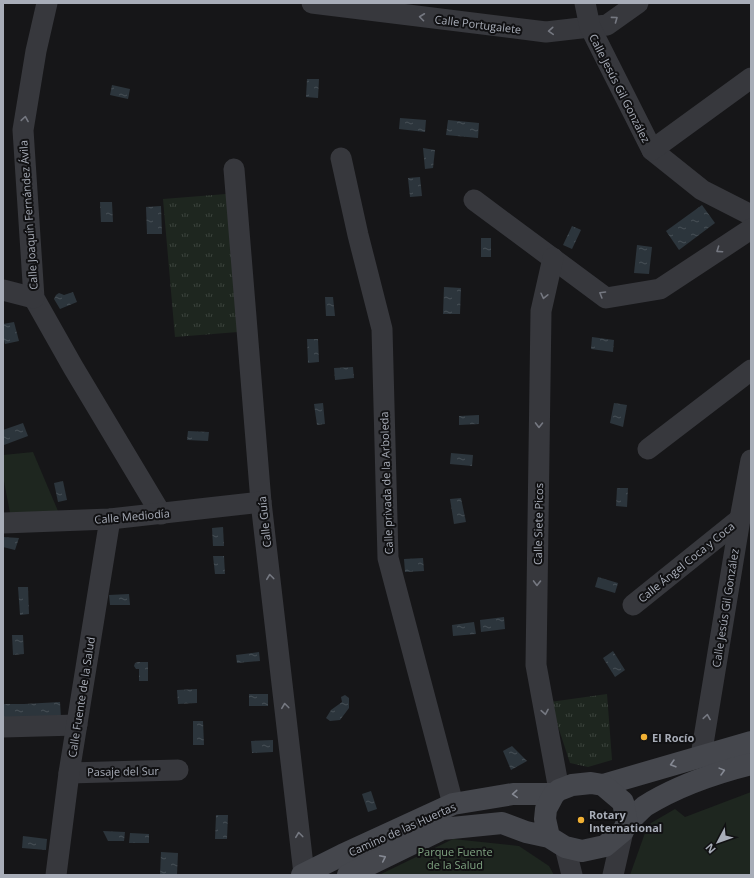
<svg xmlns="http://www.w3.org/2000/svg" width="754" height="878" font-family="'Open Sans',sans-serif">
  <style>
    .grass { fill: url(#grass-tufts) }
    .park { fill: #1e261f }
    .water { fill: url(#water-ripples) }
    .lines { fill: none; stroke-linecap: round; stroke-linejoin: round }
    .street { stroke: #37383d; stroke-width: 21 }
    .secondary { stroke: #45474d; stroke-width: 22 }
    .oneway { stroke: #757881 }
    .oneway2 { stroke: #858993 }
    .poi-dot { fill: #f2b134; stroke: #111113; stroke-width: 1.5 }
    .labels { text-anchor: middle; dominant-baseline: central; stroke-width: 4; stroke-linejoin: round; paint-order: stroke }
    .street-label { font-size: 11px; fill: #a8adb8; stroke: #111113 }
    .poi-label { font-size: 11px; font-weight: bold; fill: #a8adb8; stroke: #111113; text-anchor: start }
    .park-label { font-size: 11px; fill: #7fa381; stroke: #111113 }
  </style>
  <defs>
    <pattern id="grass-tufts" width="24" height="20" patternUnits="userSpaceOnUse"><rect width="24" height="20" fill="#1e261f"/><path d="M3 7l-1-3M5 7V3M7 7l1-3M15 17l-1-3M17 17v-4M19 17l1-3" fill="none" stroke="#3c433d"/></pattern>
    <pattern id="water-ripples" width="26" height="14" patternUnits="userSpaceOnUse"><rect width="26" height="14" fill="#2c353c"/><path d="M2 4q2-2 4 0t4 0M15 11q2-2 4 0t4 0" fill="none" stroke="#485056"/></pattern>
  </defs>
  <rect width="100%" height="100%" fill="#161618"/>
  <!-- grass -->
  <g class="grass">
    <polygon points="226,194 238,332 175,337 163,199"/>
    <polygon points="607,694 612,760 588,767 570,763 550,702"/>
  </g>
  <!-- park -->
  <g class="park">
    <polygon points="33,452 58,511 10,513 3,476 3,455"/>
    <polygon points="751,792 751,875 630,875 646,830 651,823 675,809 685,817"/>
    <polygon points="453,839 519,846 549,866 554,875 379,875"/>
  </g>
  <!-- water -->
  <g class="water">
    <polygon points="307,79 319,79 318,98 306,97"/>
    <polygon points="112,85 130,89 128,99 110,95"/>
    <polygon points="400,118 426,120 425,132 399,129"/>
    <polygon points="448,120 479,123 478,138 446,135"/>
    <polygon points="423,148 435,150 433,168 425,169"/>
    <polygon points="420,177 422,196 410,197 408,178"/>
    <polygon points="100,202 112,202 113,222 101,222"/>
    <polygon points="702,205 715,223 679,250 666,231"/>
    <polygon points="161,206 162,234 147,234 146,207"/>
    <polygon points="572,226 581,230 572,249 563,245"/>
    <rect x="481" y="238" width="10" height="19"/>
    <polygon points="637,245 652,247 649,274 634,273"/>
    <polygon points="444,287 461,288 460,314 443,314"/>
    <polygon points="73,292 77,302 60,309 54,299 56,295 59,293 64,295"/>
    <polygon points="325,297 333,297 335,316 326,316"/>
    <polygon points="14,322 19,341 5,344 3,336 3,324"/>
    <polygon points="592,337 614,340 613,352 591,349"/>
    <polygon points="307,339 318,339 319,362 308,363"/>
    <polygon points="353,367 354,378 335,380 334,368"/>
    <polygon points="323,403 325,424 317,425 314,404"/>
    <polygon points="614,403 627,405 623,427 610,423"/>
    <polygon points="479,415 479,424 459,425 459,416"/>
    <polygon points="23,423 28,436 4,445 3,430"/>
    <polygon points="188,431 209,432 208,441 187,440"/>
    <polygon points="451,453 473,455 472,466 450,464"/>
    <polygon points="63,481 67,500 58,502 54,483"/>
    <polygon points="617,488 628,488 627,507 616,506"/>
    <polygon points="461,498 466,522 454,524 450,499"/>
    <polygon points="223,527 224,546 213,546 212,528"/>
    <polygon points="3,537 19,538 15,550 3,547"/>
    <polygon points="213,556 224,556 225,574 215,574"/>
    <polygon points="423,558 424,571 405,572 404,559"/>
    <polygon points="598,577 618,583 615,593 595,587"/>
    <polygon points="18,587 28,587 29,614 20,615"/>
    <polygon points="129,594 130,605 110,605 109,595"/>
    <polygon points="504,617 505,629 481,632 480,620"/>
    <polygon points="474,622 476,634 453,636 452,625"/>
    <polygon points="12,635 23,635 24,654 13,655"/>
    <polygon points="613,651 625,670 615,677 603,658"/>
    <polygon points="259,652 260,661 237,663 236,655"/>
    <polygon points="138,662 148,662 148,681 139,681 139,669 136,669 134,666 135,663"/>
    <polygon points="197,689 197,703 178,704 177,690"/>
    <rect x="249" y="694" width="19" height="12"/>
    <polygon points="345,695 349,698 349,708 340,720 330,721 326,718 331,710 342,702 341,697"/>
    <polygon points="60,702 61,718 3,718 3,704 24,704"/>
    <polygon points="193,721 203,721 204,745 193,745"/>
    <polygon points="273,740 273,752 252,753 251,741"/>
    <polygon points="512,746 527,761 511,770 503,751"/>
    <polygon points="371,791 377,809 368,812 362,794"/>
    <polygon points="216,815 228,815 227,839 215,839"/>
    <polygon points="103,831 125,832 124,841 108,841"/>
    <polygon points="130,833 149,834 149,843 129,843"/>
    <polygon points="23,836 47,839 46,850 22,848"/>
    <polygon points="161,852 178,853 177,875 160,875"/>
  </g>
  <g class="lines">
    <!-- street -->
    <g class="street">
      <polyline points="47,3 36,51 23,130 34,298 73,367 161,514"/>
      <polyline points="312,3 546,32 607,25 638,3"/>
      <polyline points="585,3 590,27 652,150 702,190 751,215"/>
      <polyline points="652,150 751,78"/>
      <polyline points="341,158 358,235 382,329 388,558 453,804"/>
      <polyline points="234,169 261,502 304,874"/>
      <polyline points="474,200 606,298 660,289 751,229"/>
      <polyline points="553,258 541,311 536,665 559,790"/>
      <polyline points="3,290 34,298"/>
      <polyline points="648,449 751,370"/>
      <polyline points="3,523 110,519 261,502"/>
      <polyline points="633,605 740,519"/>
      <polyline points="3,727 77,725"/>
      <polyline points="701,756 740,519 751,460"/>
      <polyline points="69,773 178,770"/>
      <polyline points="565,847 572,875"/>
      <polyline points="56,875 69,773 110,519"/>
      <polyline points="613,875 623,831"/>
    </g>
    <!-- secondary -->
    <g class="secondary">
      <polyline points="603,785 751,742"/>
      <path d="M627,823C633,818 639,811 645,806C677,786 715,773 751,764"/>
      <polyline points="302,875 342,855 453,804 513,794 554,794"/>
      <polyline points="348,875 442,829 502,823 526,832 549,837 565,847 582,851 605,846 623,831 627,823 623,802 603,785 591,783 572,785 559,790 554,794 546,809 545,819 549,837"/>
    </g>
  </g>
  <!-- one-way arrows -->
  <defs><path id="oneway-chevron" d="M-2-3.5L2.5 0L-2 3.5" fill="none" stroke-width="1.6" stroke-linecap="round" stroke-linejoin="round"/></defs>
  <g class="oneway">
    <use href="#oneway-chevron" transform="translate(422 17) rotate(-173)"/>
    <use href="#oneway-chevron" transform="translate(615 19) rotate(-36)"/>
    <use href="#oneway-chevron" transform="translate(551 31) rotate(176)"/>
    <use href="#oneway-chevron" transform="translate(25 119) rotate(-81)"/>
    <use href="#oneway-chevron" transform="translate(719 250) rotate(146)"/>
    <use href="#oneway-chevron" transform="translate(602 294) rotate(-149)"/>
    <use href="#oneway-chevron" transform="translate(544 296) rotate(103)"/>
    <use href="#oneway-chevron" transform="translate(539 425) rotate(91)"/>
    <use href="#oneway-chevron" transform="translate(270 577) rotate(-97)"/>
    <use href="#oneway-chevron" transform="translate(537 583) rotate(91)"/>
    <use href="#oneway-chevron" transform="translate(285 706) rotate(-97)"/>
    <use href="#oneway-chevron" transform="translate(545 712) rotate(80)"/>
    <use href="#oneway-chevron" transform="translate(707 717) rotate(-81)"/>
    <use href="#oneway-chevron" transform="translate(299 835) rotate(-97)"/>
  </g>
  <g class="oneway2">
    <use href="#oneway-chevron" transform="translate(673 764) rotate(164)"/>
    <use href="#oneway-chevron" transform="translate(722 771) rotate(-15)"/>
    <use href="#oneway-chevron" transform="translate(515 794) rotate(176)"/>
    <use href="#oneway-chevron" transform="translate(383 858) rotate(-26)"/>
  </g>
  <!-- markers -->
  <g class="poi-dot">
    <circle cx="644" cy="737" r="4"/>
    <circle cx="581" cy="820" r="4"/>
  </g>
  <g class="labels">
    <!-- street labels -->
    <g class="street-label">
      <text transform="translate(478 24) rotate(7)">Calle Portugalete</text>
      <text transform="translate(620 88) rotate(63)">Calle Jesús Gil González</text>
      <text transform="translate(28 215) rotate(-94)">Calle Joaquín Fernández Ávila</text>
      <text transform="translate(386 483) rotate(-92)">Calle privada de la Arboleda</text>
      <text transform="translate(132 516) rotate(-5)">Calle Mediodía</text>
      <text transform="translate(264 522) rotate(-96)">Calle Guía</text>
      <text transform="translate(538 524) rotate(-89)">Calle Siete Picos</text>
      <text transform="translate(686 562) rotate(-39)">Calle Ángel Coca y Coca</text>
      <text transform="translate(725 608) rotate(-81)">Calle Jesús Gil González</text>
      <text transform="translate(81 697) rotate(-81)">Calle Fuente de la Salud</text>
      <text transform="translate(123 771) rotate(-1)">Pasaje del Sur</text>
      <text transform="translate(402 829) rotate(-24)">Camino de las Huertas</text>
    </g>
    <!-- poi labels -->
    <g class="poi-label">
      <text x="652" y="737">El Rocío</text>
      <text x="589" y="814">Rotary<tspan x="589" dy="13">International</tspan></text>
    </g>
    <!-- park labels -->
    <g class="park-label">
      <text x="455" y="851">Parque Fuente<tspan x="455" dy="13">de la Salud</tspan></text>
    </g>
  </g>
  <!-- border -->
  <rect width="754" height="878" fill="none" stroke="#a8adb8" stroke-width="8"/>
  <!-- north arrow -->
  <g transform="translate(718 842) rotate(229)" stroke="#111113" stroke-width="3" paint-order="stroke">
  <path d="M0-3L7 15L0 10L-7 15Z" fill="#a8adb8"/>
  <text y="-6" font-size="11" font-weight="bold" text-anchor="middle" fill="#a8adb8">N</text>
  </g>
</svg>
